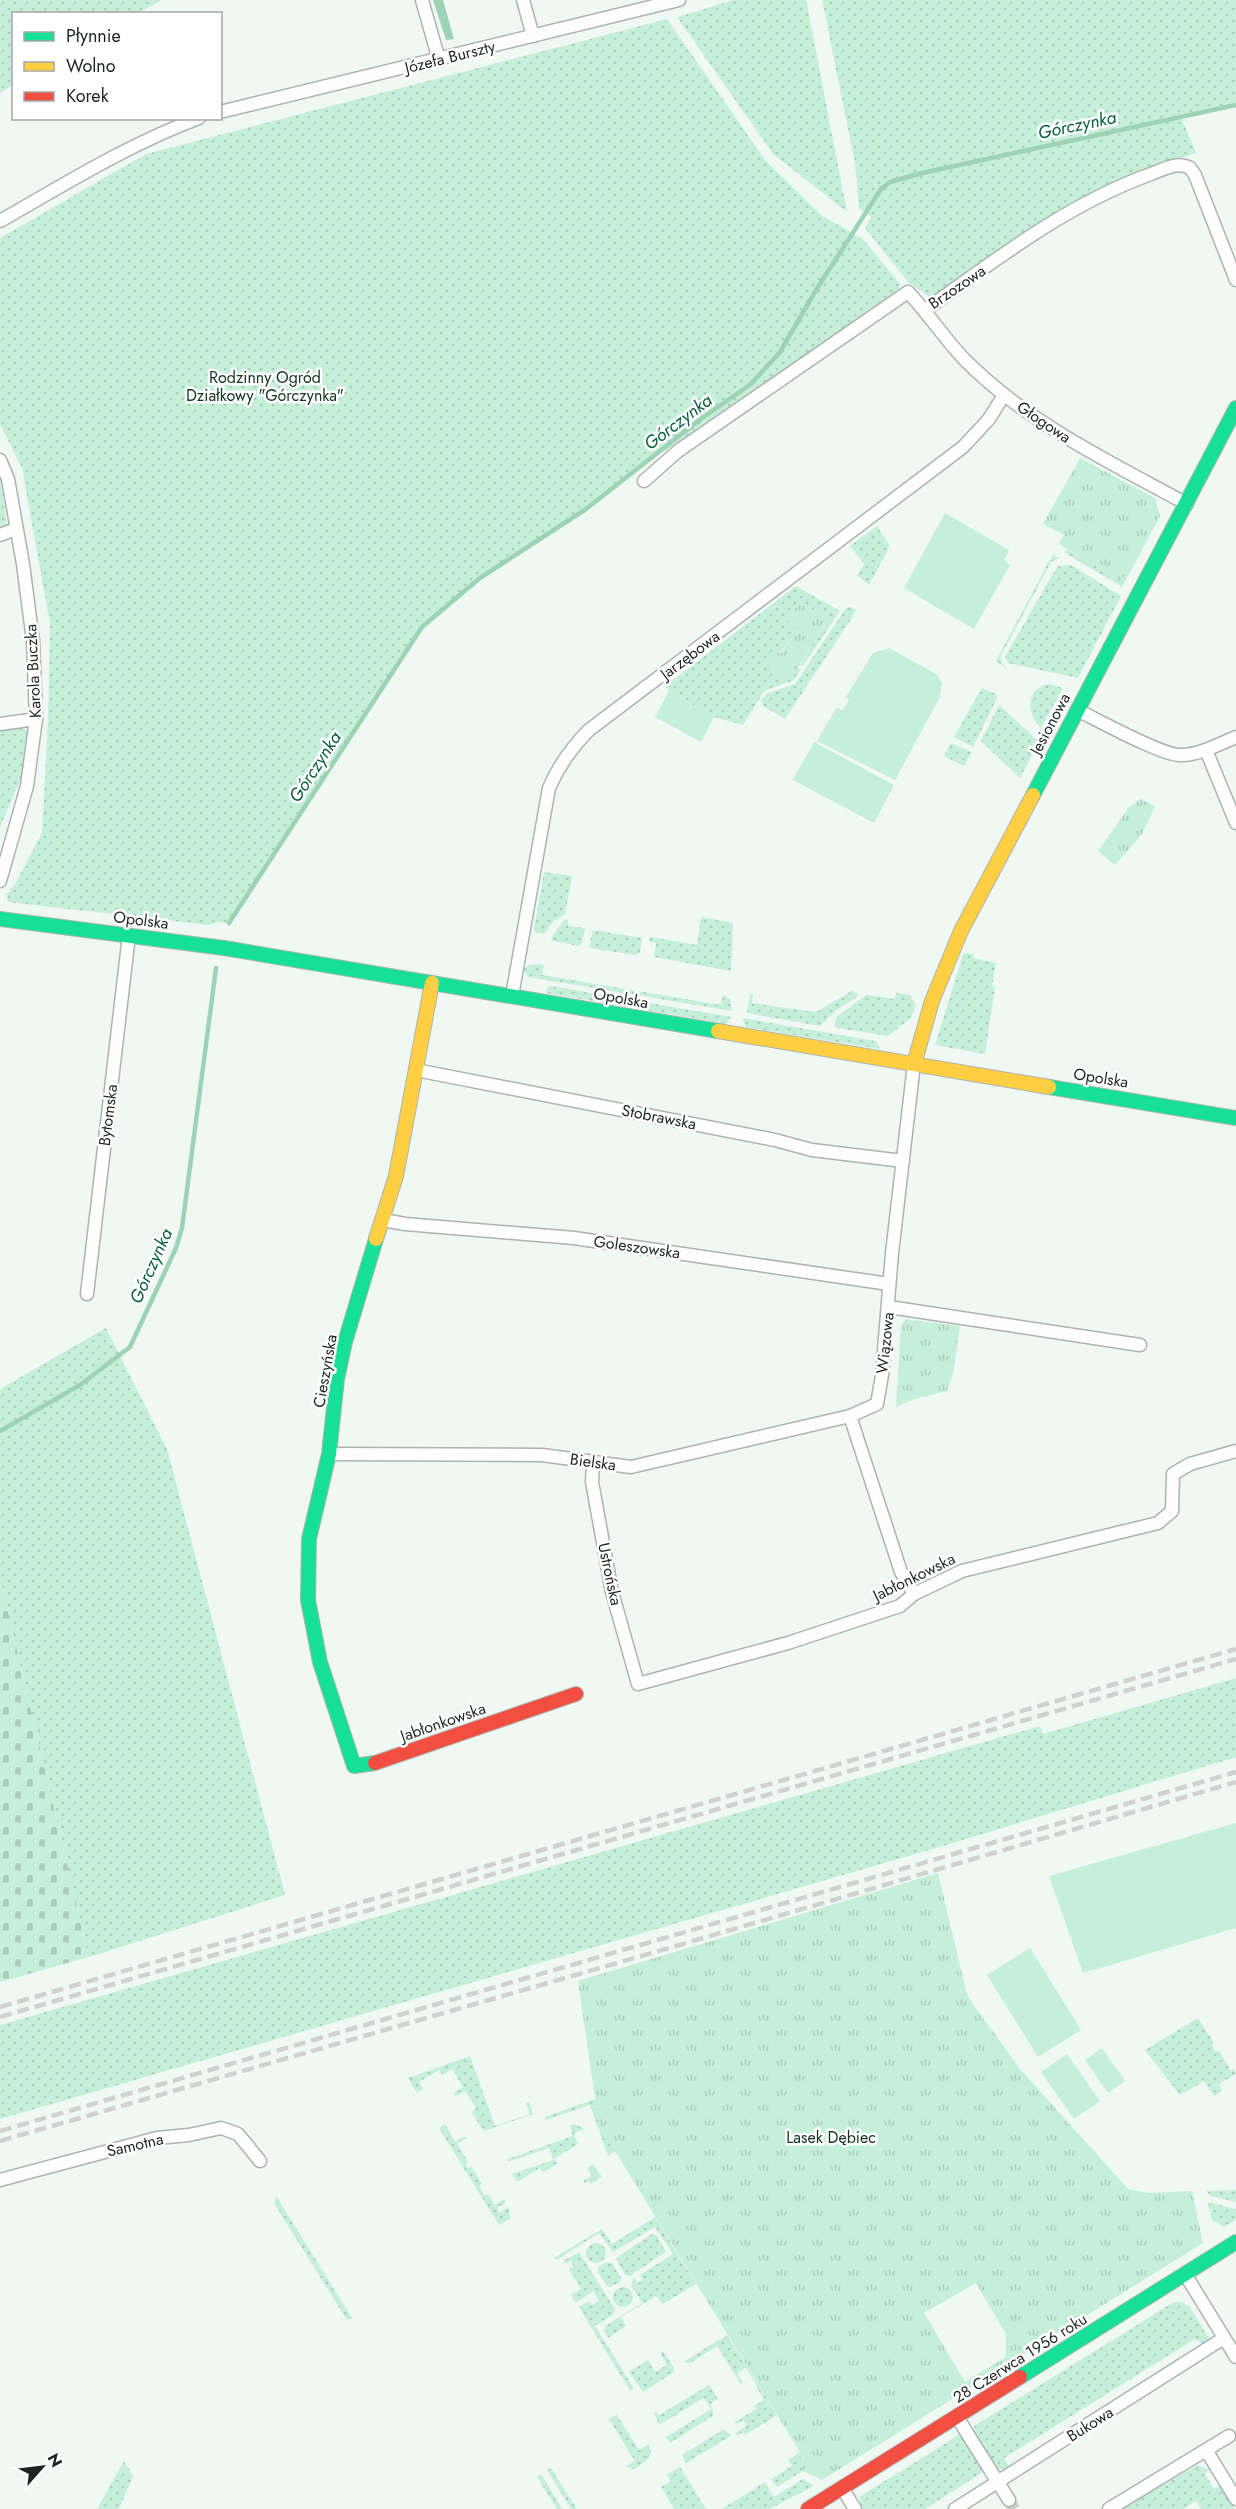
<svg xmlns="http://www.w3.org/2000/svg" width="1236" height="2509" font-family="Jost,sans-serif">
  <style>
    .grass { fill: url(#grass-dots) }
    .cemetery { fill: url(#cemetery-stones) }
    .park { fill: url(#park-tufts); fill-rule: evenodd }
    .pitch { fill: #c5efd8 }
    .water { fill: #9ed2b5 }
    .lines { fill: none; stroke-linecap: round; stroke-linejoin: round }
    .stream { stroke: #9ed2b5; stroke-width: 4.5 }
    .street-tunnel { stroke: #c6cec9; stroke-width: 12; stroke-dasharray: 12 6; stroke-linecap: butt }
    .street-casing { stroke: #adb3af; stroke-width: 15 }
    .fast-casing { stroke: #adb3af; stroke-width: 16 }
    .slow-casing { stroke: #adb3af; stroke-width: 16 }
    .jam-casing { stroke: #adb3af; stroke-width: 16 }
    .street { stroke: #fdfefd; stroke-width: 12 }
    .fast { stroke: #16e098; stroke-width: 14 }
    .slow { stroke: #ffcf43; stroke-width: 14 }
    .jam { stroke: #f24e42; stroke-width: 14 }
    .rail { stroke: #cfd2d0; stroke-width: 4.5; stroke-dasharray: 12 6; stroke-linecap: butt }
    .labels { text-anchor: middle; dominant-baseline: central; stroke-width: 5; stroke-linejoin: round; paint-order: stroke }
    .street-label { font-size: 16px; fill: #1e2421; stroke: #fff }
    .park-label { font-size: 16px; fill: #133323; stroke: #fff }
    .water-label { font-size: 18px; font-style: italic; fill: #09603d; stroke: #fff }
  </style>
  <defs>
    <pattern id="grass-dots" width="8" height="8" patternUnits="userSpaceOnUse" patternTransform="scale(1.5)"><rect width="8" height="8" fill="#c5efd8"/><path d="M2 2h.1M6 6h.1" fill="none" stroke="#a9cdb9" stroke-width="1.8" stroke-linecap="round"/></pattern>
    <pattern id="cemetery-stones" width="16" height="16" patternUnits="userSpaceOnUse" patternTransform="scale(1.5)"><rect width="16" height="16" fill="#c5efd8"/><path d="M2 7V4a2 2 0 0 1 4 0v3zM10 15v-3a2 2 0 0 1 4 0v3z" fill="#a9cdb9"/></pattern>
    <pattern id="park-tufts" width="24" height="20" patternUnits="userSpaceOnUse" patternTransform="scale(1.5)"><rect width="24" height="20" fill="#c5efd8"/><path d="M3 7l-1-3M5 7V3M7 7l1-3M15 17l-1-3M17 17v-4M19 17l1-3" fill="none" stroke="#a9cdb9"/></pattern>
  </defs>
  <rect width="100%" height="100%" fill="#f0f8f3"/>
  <!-- grass -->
  <g class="grass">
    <polygon points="0,0 162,0 138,13 14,14 13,85 0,93"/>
    <polygon points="734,0 806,0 847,212 773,154 677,17"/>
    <path d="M822,0H1236V105L1181,117L1196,153C1156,166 1117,179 1080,198C1027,226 979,264 931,298L909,283L865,228L871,217L859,208L855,163Z"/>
    <polygon points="667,19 765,160 822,216 863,239 900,284 899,289 678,444 654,456 586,509 480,578 422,627 229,923 217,922 208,925 8,902 6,895 15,884 42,833 48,722 50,624 22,468 0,424 0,238 146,154"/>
    <polygon points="0,475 9,540 0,542"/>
    <polygon points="877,526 890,546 869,585 857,575 864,564 850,546"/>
    <polygon points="1067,549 1116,578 1128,576 1122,587 1065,553"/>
    <polygon points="1053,554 1059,558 1051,562 1001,656 1002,663 1009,670 996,661"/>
    <polygon points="1071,565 1121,596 1078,678 1008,663 1005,657 1055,570 1059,566"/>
    <polygon points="796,586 840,611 803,666 800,665 828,620 801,602 787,619 798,630 780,653 792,677 798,668 801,669 794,680 764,691 743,725 714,717 669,691 665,686"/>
    <polygon points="851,607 856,610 853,616 785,719 763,706 761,701 766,694 795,684 846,608"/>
    <path d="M1048,684L1063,688L1041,728C1026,714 1025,689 1048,684Z"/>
    <polygon points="982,688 996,694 997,698 973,747 954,737"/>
    <polygon points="999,705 1039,742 1020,778 981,741"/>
    <polygon points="14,727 22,728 31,732 25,769 0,827 0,729"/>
    <polygon points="951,743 971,752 964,766 944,756"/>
    <polygon points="544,872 572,876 565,914 554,921 544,934 535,932 534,929"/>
    <polygon points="701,917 733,923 731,971 654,957 656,943 649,941 650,937 697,945"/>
    <polygon points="564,920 568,920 568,926 585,928 582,943 579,946 553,941 551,938"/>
    <polygon points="593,930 642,938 640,953 635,955 589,948"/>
    <polygon points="966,953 974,954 973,958 996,963 992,986 995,987 985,1054 935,1045 963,955"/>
    <polygon points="539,964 544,965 542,975 721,1005 723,995 730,999 732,1011 528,977 523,969 529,965"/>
    <polygon points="551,986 731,1017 726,1024 546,993 547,988"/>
    <polygon points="852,991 858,994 857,997 835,1011 820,1026 747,1013 750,994 753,994 752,1003 816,1012"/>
    <polygon points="896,993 910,995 916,1005 911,1018 888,1036 837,1028 834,1024 838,1016 866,995 895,999"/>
    <polygon points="742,1018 875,1041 878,1044 879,1049 746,1027"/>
    <polygon points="106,1328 167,1449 285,1895 89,1957 0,1578 0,1389"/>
    <polygon points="1236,1678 1236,1757 933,1849 0,2119 0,2025 1040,1726 1043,1734"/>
    <polygon points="1198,2018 1214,2043 1212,2045 1216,2052 1219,2051 1231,2071 1234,2069 1236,2074 1219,2084 1222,2091 1214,2096 1204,2081 1180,2095 1145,2050"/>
    <polygon points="470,2056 495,2126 530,2114 526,2103 529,2102 533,2114 484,2131 471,2112 476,2108 465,2091 456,2096 454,2093 463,2087 452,2069 443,2075 439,2070 419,2082 423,2089 417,2093 408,2078"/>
    <polygon points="595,2099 599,2125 615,2151 608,2156 590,2105 546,2120 545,2117"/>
    <polygon points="445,2124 455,2142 465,2136 467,2138 457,2144 468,2162 465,2165 468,2168 471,2166 482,2184 479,2186 485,2196 488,2194 495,2205 504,2199 506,2202 497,2208 499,2213 509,2207 510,2219 499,2225 439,2128"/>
    <polygon points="574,2124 585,2129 574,2133 577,2143 581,2142 554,2159 557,2164 543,2172 540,2168 517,2182 512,2174 553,2160 549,2148 508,2162 507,2159 573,2136 570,2125"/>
    <polygon points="593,2164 602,2177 591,2184 589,2181 585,2183 583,2181 592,2176 587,2168"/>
    <polygon points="1236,2190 1236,2202 1211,2196 1206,2191"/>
    <polygon points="276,2196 352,2318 347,2320 274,2203"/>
    <polygon points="1208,2202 1236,2209 1236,2220 1224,2227 1212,2220"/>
    <polygon points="655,2217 696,2284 663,2304 656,2296 621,2317 626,2326 608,2338 604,2331 605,2326 642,2303 631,2285 633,2279 634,2278 638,2283 642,2280 640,2275 673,2254 655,2227 613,2252 599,2233 558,2259 554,2258 602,2229 612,2244"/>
    <polygon points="652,2234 656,2235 666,2252 630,2276 625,2275 616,2258"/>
    <circle cx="596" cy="2253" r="10"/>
    <polygon points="579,2252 615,2309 613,2315 595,2326 633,2387 631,2392 579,2307 589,2301 592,2305 599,2301 593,2291 576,2303 571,2295 581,2289 569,2269 574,2266 570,2261 565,2264 563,2261"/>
    <polygon points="607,2262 612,2263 621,2278 620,2282 611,2287 607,2286 598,2272 598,2267"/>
    <circle cx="623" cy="2297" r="10"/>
    <polygon points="1174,2302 1182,2302 1189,2306 1209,2338 1204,2345 1195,2339 1004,2458 1010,2468 1006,2470 997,2469 975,2433 974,2426"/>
    <polygon points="727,2335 777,2415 745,2435 743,2432 737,2436 735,2433 747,2426 743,2420 735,2425 735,2422 756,2409 754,2406 764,2400 746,2367 737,2373 743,2382 741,2384 717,2346 690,2363 683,2362"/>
    <polygon points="663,2351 674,2368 674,2372 645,2391 642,2391 629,2372 648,2360 655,2372 667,2365 660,2353"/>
    <polygon points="709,2385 718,2399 710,2404 713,2411 713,2416 670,2443 666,2437 711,2409 704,2398 659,2425 654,2413 656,2411 659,2415"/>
    <polygon points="617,2415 639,2450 649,2444 651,2452 648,2459 635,2469 625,2467 635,2461 609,2419"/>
    <polygon points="724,2429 731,2436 686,2463 682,2455"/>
    <polygon points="959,2435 965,2437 984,2467 983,2472 925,2509 862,2509 859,2497"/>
    <polygon points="800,2452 803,2471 777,2487 771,2479 792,2466 788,2460"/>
    <polygon points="124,2461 133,2476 119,2509 97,2509"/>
    <polygon points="1198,2465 1210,2470 1204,2473 1214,2489 1221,2485 1235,2509 1201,2509 1196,2501 1183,2509 1122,2509"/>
    <polygon points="680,2467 706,2509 674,2509 661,2487 671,2481 667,2475"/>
    <polygon points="551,2468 577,2509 571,2509 547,2470"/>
    <polygon points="541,2474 562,2509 557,2509 537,2477"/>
    <polygon points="803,2479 814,2486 769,2509 722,2509 765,2482 774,2497"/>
  </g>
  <!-- cemetery -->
  <polygon class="cemetery" points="0,1578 89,1957 0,1982"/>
  <!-- park -->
  <g class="park">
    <polygon points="1080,458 1155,498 1160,516 1128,576 1116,578 1059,544 1064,535 1043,524"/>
    <polygon points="801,602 828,620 792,677 781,679 769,671 766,660 771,654 781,653 798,630 786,619"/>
    <polygon points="1141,799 1155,806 1142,834 1115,865 1098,851 1129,807"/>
    <polygon points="906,1319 960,1326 953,1374 947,1391 915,1399 896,1407 901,1325"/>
    <path d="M938,1873L966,1991L972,2003L1021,2070L1128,2189L1149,2193L1192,2191L1203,2243L822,2480L803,2471L800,2452L599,2125L578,1981ZM976,2283L1006,2334V2357L965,2382L924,2313Z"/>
  </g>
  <!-- pitch -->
  <g class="pitch">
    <polygon points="945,513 1009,550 1004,560 1010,565 974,629 904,588"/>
    <polygon points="889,648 936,674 942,683 940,697 895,780 817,741 837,707 842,711 849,700 846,697 873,653"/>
    <polygon points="669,691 714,717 701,742 655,717"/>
    <polygon points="814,742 894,785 874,823 793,780"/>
    <polygon points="1236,1823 1236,1928 1083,1973 1049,1876"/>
    <polygon points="1030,1948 1081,2030 1038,2057 987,1975"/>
    <polygon points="1102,2048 1125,2081 1108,2093 1085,2060"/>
    <polygon points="1067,2054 1100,2101 1074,2119 1041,2072"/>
  </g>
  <!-- water -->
  <polygon class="water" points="433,0 443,0 454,39 446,40"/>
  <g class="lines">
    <!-- stream -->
    <g class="stream">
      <polyline points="229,923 422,627 480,578 586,509 702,418 751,384 780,352 816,290 881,189 890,182 922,173 1236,105"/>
      <polyline points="0,1431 80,1385 130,1347 176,1248 182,1228 216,968"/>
    </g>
    <!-- street-tunnel -->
    <polyline class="street-tunnel" points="1009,2500 1014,2509"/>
    <!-- street casing -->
    <g class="street-casing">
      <g id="street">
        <polyline points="422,0 439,60"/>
        <polyline points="523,0 533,36"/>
        <polyline points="220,112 679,0"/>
        <path d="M0,221C65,184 129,144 199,118"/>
        <path d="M925,310C997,259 1067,204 1151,174C1164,169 1178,161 1190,168L1195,175L1236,280"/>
        <polyline points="0,460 8,479 23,564 33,641 36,719 27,786 0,881"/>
        <path d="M644,481L678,451L908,292C928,313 944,338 964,359C1026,422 1109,462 1187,504"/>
        <polyline points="0,535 16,529"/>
        <path d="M1077,710C1098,720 1159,754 1179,755C1198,756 1219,744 1236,737"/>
        <polyline points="0,724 36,719"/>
        <polyline points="1206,750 1236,823"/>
        <path d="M512,996L549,788C559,765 571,748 589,730L963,447L989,419L1004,395"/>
        <polyline points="416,1070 775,1140 812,1150 903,1161"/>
        <polyline points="383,1220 405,1224 574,1238 889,1284"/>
        <polyline points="87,1294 129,935"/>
        <polyline points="889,1307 1140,1345"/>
        <polyline points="850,1416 901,1572 914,1594"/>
        <polyline points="329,1454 542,1455 631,1467 850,1416 877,1404 882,1375 892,1253 914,1064"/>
        <polyline points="593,1462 592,1482 612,1592 638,1684 788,1643 900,1606 914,1594 962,1571 1158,1523 1172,1511 1173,1474 1190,1464 1236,1451"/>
        <polyline points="0,2180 157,2138 189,2135 221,2128 238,2134 260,2161"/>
        <polyline points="1185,2274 1236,2357"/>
        <polyline points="957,2417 1009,2500"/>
        <polyline points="1206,2450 1236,2499"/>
        <polyline points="842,2488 855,2509"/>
        <polyline points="955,2509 1224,2338"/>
        <polyline points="1109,2509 1229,2436"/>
      </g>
    </g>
    <!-- fast casing -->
    <g class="fast-casing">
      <g id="fast">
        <polyline points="1033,795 1236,408"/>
        <polyline points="0,919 224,948 718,1031"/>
        <polyline points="1049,1087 1236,1118"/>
        <polyline points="375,1763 354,1766 320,1662 308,1600 309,1539 329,1454 337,1379 345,1342 376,1239"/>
        <polyline points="1020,2377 1236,2242"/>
      </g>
    </g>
    <!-- slow casing -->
    <g class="slow-casing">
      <g id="slow">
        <polyline points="718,1031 1049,1087"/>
        <polyline points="914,1064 932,1001 961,931 1033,795"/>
        <polyline points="376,1239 396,1176 432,983"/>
      </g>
    </g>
    <!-- jam casing -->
    <g class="jam-casing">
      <g id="jam">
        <polyline points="375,1763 576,1694"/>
        <polyline points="808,2509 1020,2377"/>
      </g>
    </g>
    <!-- street -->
    <use href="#street" class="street"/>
    <!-- fast -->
    <use href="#fast" class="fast"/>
    <!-- slow -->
    <use href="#slow" class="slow"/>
    <!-- jam -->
    <use href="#jam" class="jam"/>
    <!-- rail -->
    <g class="rail">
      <polyline points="0,2007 1236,1649"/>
      <polyline points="0,2017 1236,1659"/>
      <polyline points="0,2131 1236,1772"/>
      <polyline points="0,2141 676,1946 1236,1782"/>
    </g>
  </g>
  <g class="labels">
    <!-- street labels -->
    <g class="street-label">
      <text transform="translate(450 57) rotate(-14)">Józefa Burszty</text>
      <text transform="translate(957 287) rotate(-34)">Brzozowa</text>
      <text transform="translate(1044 422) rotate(34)">Głogowa</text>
      <text transform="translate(690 655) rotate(-37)">Jarzębowa</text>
      <text transform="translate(33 671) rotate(-93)">Karola Buczka</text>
      <text transform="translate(1050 724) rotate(-62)">Jesionowa</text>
      <text transform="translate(141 920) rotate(7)">Opolska</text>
      <text transform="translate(621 998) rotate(10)">Opolska</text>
      <text transform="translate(1101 1078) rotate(9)">Opolska</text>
      <text transform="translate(108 1115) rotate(-83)">Bytomska</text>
      <text transform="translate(659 1117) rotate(11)">Stobrawska</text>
      <text transform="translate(637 1247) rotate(8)">Goleszowska</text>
      <text transform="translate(885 1343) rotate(-84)">Wiązowa</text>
      <text transform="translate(325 1371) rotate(-80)">Cieszyńska</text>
      <text transform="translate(593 1462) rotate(8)">Bielska</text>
      <text transform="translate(610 1574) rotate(78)">Ustrońska</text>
      <text transform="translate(914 1577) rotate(-26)">Jabłonkowska</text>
      <text transform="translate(443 1722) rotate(-19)">Jabłonkowska</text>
      <text transform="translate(135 2145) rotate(-13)">Samotna</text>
      <text transform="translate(1020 2358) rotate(-32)">28 Czerwca 1956 roku</text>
      <text transform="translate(1090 2424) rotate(-32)">Bukowa</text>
    </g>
    <!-- park labels -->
    <g class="park-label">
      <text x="265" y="377">Rodzinny Ogród<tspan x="265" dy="18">Działkowy "Górczynka"</tspan></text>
      <text x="831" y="2137">Lasek Dębiec</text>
    </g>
    <!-- water labels -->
    <g class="water-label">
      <text transform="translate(1077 125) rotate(-12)">Górczynka</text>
      <text transform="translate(678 422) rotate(-37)">Górczynka</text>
      <text transform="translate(315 767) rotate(-57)">Górczynka</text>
      <text transform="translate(151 1266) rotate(-66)">Górczynka</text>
    </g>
  </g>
  <!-- legend -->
  <rect x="12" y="12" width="210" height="108" fill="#ffffff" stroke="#a5a7a6" stroke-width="1.5"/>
  <rect x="24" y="32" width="30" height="9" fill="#16e098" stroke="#a5a7a6" stroke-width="1.5"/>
  <text x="66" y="42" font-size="18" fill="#1e2421">Płynnie</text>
  <rect x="24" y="62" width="30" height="9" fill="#ffcf43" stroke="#a5a7a6" stroke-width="1.5"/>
  <text x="66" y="72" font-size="18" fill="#1e2421">Wolno</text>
  <rect x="24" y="92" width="30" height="9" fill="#f24e42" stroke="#a5a7a6" stroke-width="1.5"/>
  <text x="66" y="102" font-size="18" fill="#1e2421">Korek</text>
  <!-- north arrow -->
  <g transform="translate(42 2467) rotate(62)" stroke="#ffffff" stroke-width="4.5" paint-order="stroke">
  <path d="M0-4.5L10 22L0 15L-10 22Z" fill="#1e2421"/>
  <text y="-9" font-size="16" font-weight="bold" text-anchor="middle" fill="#1e2421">N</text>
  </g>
</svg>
